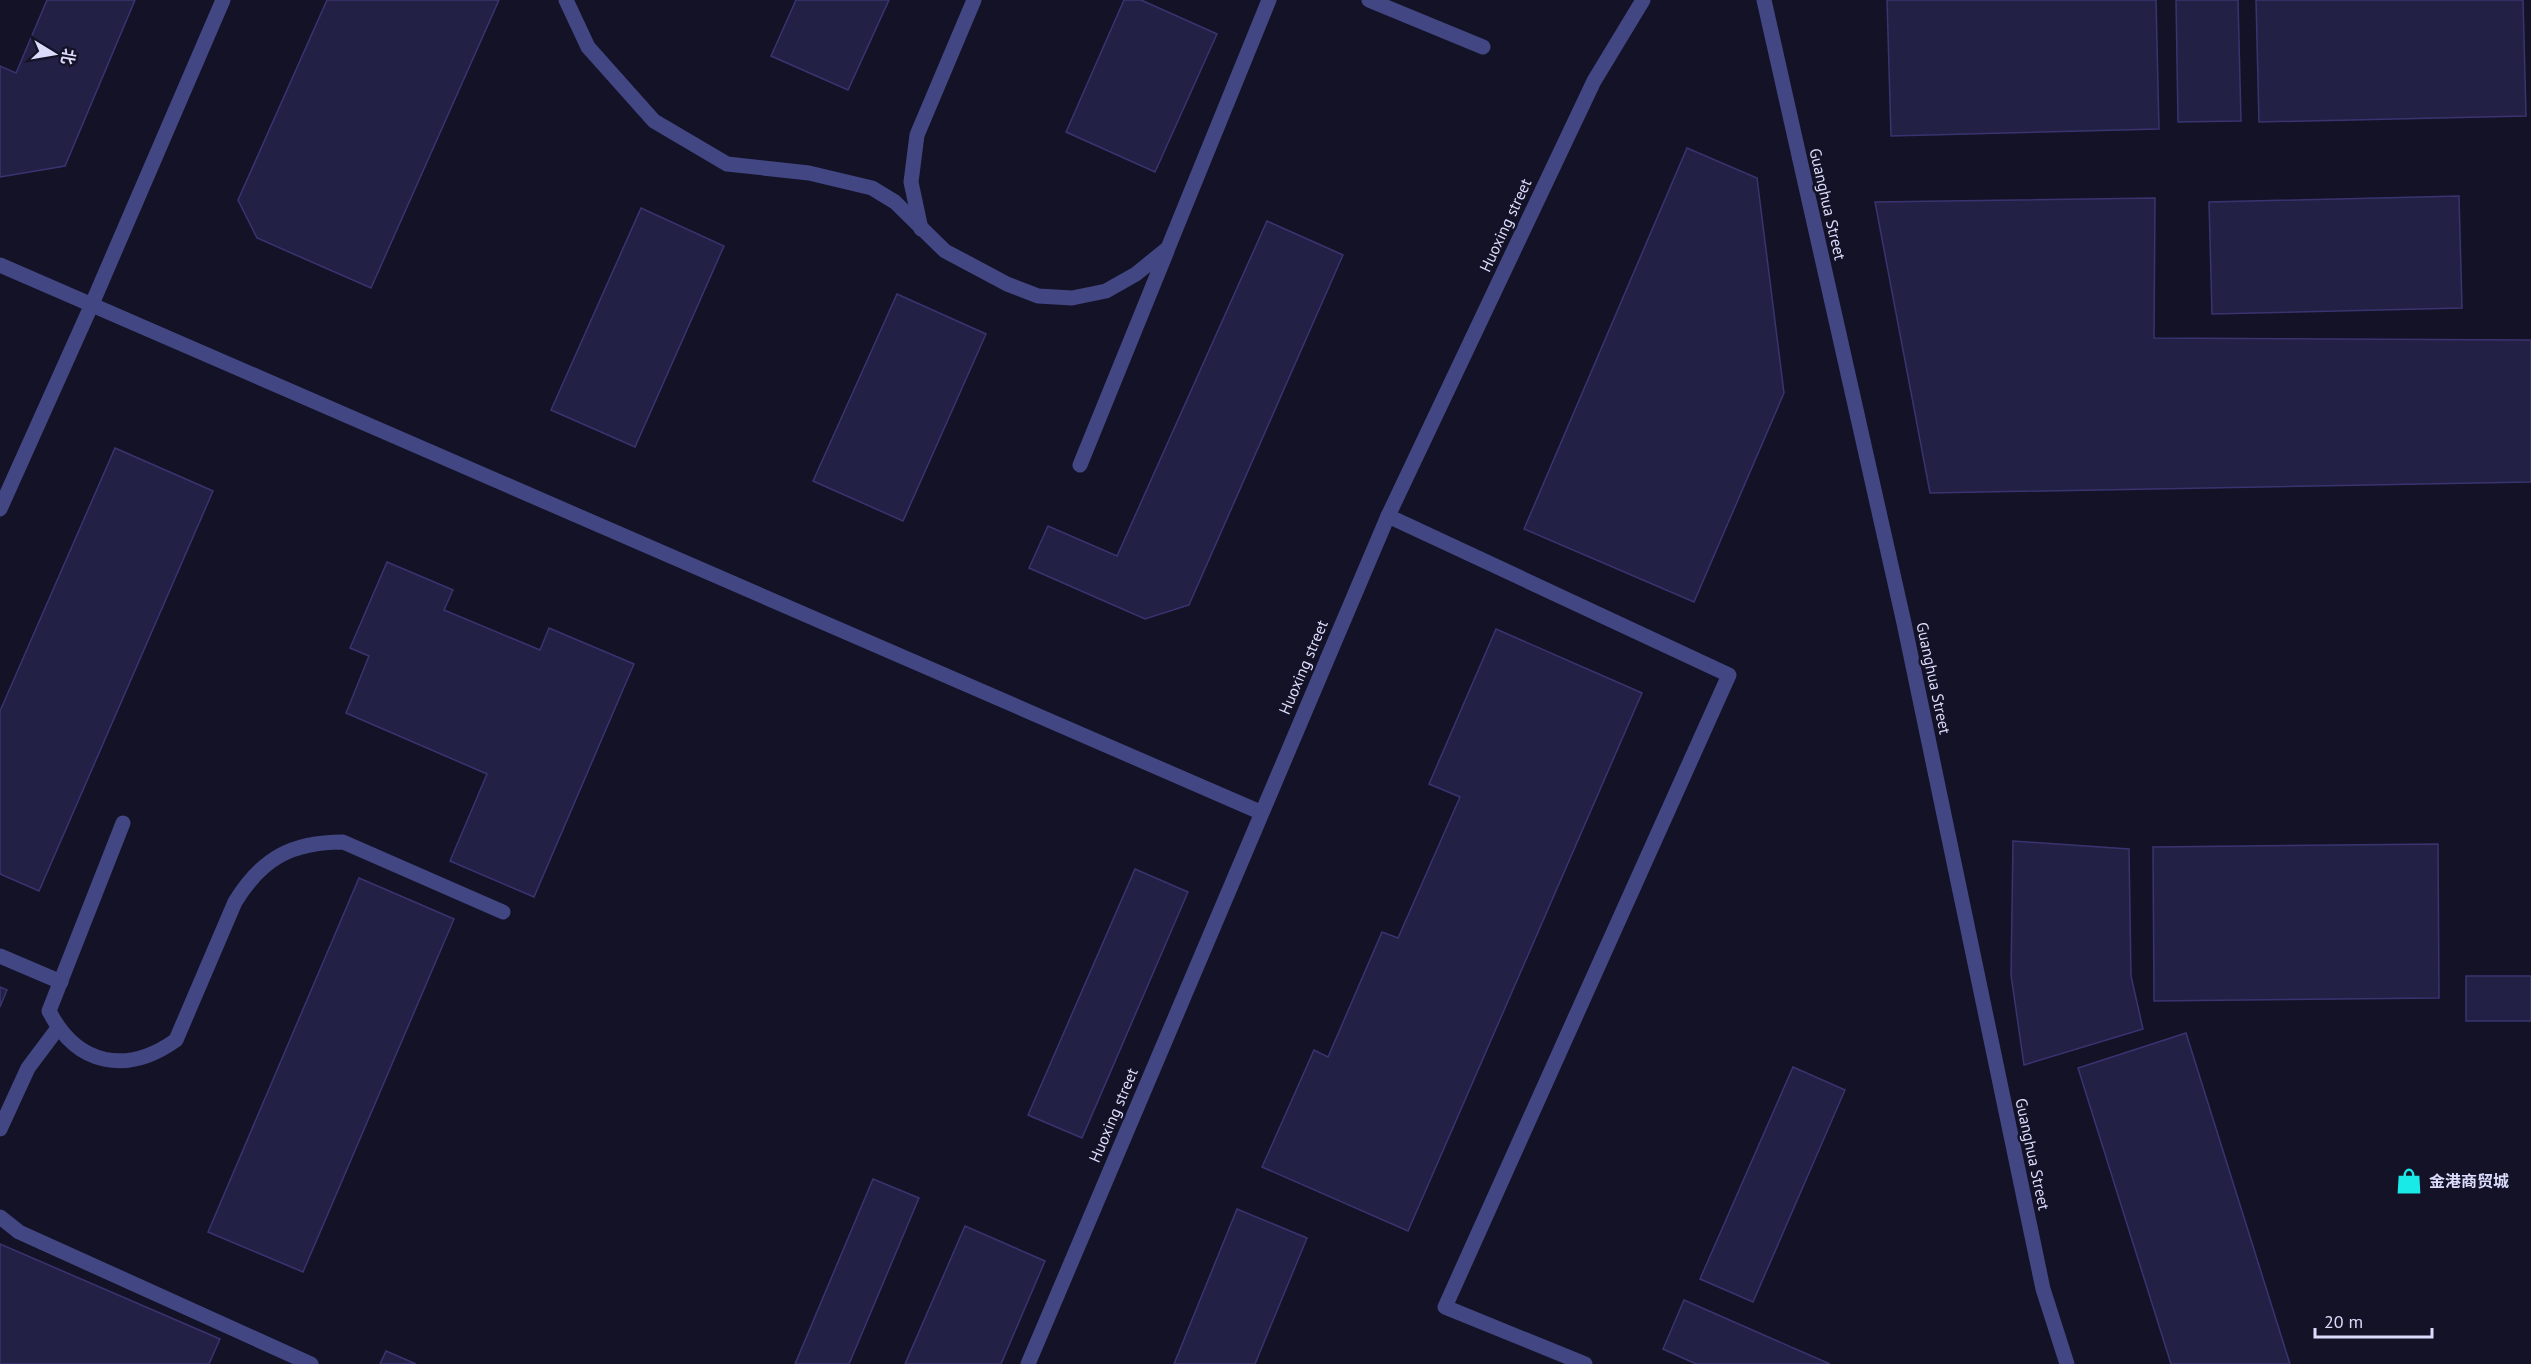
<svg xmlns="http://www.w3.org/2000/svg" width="2531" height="1364" font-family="'PT Sans','Noto Sans SC',sans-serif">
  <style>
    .building { fill: #232046; stroke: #393470; stroke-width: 1.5 }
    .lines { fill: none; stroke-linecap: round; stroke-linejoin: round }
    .minor { stroke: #424682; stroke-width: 15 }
    .labels { text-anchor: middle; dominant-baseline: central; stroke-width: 5; stroke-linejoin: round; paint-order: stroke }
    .street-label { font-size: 16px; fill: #dbdbfc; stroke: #131227 }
    .poi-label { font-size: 16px; font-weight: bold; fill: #dbdbfc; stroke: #131227; text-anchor: start }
  </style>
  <rect width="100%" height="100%" fill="#131227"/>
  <!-- building -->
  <g class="building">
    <polygon points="47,0 135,0 65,166 0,177 0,66 16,73"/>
    <polygon points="327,0 499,0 371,288 257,238 238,200"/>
    <polygon points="796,0 889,0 848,90 771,56"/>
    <polygon points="1124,0 1141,0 1217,34 1155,172 1066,132"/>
    <polygon points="1887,0 2156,0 2159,129 1891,136"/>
    <polygon points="2176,0 2238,0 2241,121 2178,122"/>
    <polygon points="2256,0 2523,0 2526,116 2259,122"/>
    <polygon points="1687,148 1757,178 1784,393 1694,602 1524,529"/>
    <polygon points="2459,196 2462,308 2212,314 2209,202"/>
    <polygon points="2155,198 2154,338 2531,340 2531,482 1930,493 1875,202"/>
    <polygon points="641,208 724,246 635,447 551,410"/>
    <polygon points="1267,221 1343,255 1189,605 1145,619 1029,568 1048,526 1117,556"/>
    <polygon points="897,294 986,334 903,521 813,481"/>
    <polygon points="115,448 213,491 39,891 0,874 0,711"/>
    <polygon points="387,562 453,590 444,610 540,650 549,628 634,664 534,897 450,861 487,774 346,713 369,656 350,648"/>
    <polygon points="1496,629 1642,693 1408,1231 1262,1167 1314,1050 1328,1057 1382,932 1398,938 1460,797 1429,784"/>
    <polygon points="2013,841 2129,849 2131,976 2143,1029 2024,1065 2011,975"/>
    <polygon points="2438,844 2439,998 2154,1001 2153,847"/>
    <polygon points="1135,869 1188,892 1082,1138 1028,1115"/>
    <polygon points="359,878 454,919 303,1272 208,1232"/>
    <rect x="2466" y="976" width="65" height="45"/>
    <polygon points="0,987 7,990 0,1007"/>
    <polygon points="2186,1033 2290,1364 2171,1364 2078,1068"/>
    <polygon points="1793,1067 1845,1090 1753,1302 1700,1279"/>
    <polygon points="873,1179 919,1198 849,1364 795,1364"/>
    <polygon points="1237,1209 1307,1238 1255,1364 1174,1364"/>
    <polygon points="965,1226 1045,1261 1001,1364 905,1364"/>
    <polygon points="0,1244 220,1339 209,1364 0,1364"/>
    <polygon points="1684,1300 1830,1364 1696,1364 1663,1349"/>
    <polygon points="386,1351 416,1364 380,1364"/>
  </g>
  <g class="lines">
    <!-- minor -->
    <g class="minor">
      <polyline points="566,0 588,47 654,121 727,164 809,173 872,188 895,202 945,251 1007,284 1038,296 1072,298 1106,291 1136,274 1168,248 1269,0"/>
      <polyline points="1369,0 1483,47"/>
      <polyline points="1764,0 1904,623 2043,1289 2067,1364"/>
      <polyline points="921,229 911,182 917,135 974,0"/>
      <polyline points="0,265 1260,812"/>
      <polyline points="1080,465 1167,251"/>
      <polyline points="0,509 92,304 223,0"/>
      <polyline points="1388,516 1729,675 1445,1307 1585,1364"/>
      <path d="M123,823L49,1011C77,1066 127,1075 176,1040L235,902C262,858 292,842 343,842L503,912"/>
      <polyline points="0,956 61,982"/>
      <polyline points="0,1129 28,1068 58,1028"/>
      <polyline points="0,1217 19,1232 311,1364"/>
      <polyline points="1028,1364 1388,516 1594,81 1643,0"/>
    </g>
  </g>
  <!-- icons -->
  <defs>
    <g id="shop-bare" transform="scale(2.07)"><path d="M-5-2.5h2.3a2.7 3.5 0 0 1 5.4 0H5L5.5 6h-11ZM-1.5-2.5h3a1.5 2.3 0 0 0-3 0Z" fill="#19eae8" stroke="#131227" stroke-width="2.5" paint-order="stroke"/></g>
  </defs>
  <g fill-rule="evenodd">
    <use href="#shop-bare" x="2409" y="1181"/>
  </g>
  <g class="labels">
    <!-- street labels -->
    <g class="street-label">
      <text transform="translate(1828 204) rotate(77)">Guanghua Street</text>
      <text transform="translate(1505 225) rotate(-65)">Huoxing street</text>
      <text transform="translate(1303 667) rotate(-67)">Huoxing street</text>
      <text transform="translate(1934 678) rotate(78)">Guanghua Street</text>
      <text transform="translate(1113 1115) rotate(-67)">Huoxing street</text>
      <text transform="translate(2033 1154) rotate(78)">Guanghua Street</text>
    </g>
    <!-- poi labels -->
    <g class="poi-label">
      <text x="2429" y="1181">金港商贸城</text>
    </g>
  </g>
  <!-- north arrow -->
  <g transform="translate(54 54) rotate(101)" stroke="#131227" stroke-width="4.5" paint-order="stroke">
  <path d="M0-4.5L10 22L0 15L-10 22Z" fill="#dbdbfc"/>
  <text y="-9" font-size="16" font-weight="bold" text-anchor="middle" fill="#dbdbfc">北</text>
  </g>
  <!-- scale -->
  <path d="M2315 1328v9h117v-9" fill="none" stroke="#dbdbfc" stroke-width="3"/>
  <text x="2324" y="1328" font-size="18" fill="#dbdbfc" stroke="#131227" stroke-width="4.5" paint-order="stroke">20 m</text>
</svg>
